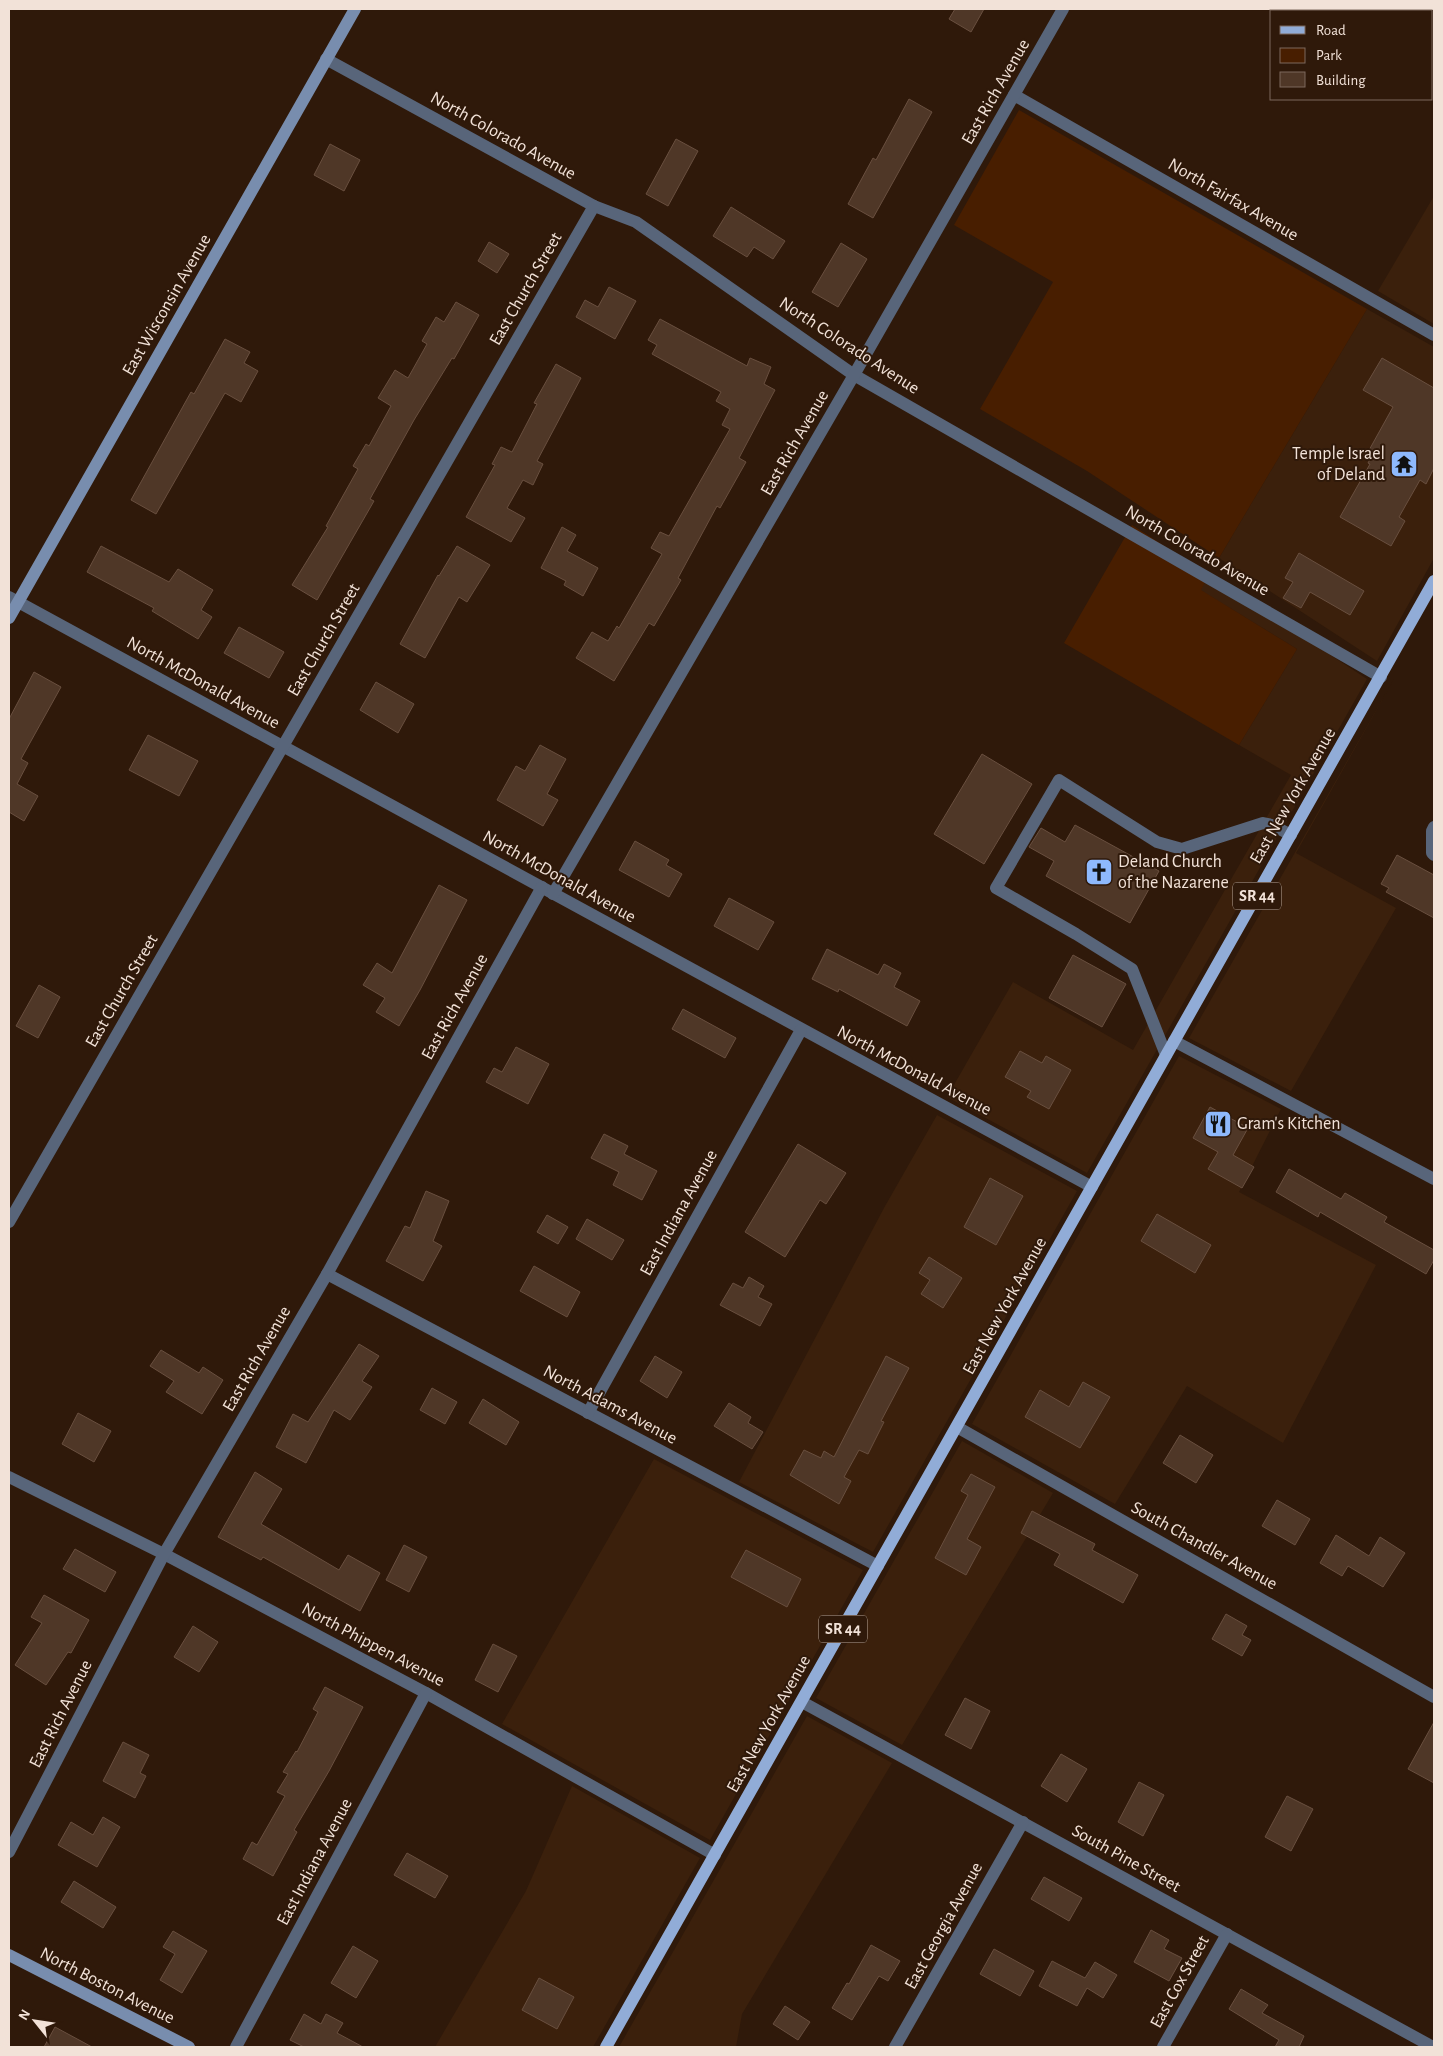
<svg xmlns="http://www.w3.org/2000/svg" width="1443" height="2056" font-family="'Alegreya Sans',sans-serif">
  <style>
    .built { fill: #3b200c }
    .green { fill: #481e00 }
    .building { fill: #4f3727; stroke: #694f3f }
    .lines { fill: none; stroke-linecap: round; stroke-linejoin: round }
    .lane { stroke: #58657a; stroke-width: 12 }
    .street { stroke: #58657a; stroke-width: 12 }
    .secondary { stroke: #788dae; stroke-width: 12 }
    .primary { stroke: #91acd7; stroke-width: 12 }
    .labels { text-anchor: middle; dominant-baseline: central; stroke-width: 4; stroke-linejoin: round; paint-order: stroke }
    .shield { fill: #2f190a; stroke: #b8a69a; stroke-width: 1 }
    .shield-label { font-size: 16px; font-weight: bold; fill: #f2e2d8 }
    .street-label { font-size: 18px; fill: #f2e2d8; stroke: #2f190a }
    .poi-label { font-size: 18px; fill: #f2e2d8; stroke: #2f190a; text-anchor: start }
  </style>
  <rect width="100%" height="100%" fill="#2f190a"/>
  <!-- built -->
  <g class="built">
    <polygon points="1434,196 1434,324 1378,291"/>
    <polygon points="1367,309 1434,347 1434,558 1377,661 1219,558"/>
    <polygon points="1209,575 1367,679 1087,1173 947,1097 1013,982 1133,1050 1291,775 1239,745 1297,649 1200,590"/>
    <polygon points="1394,679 1296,853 1396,908 1291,1091 1189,1038"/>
    <polygon points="1179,1056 1281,1109 1239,1192 1376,1265 1283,1443 1187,1386 1115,1504 972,1424"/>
    <polygon points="937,1115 1077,1191 873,1552 739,1482 884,1208"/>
    <polygon points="962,1441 1053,1493 902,1745 816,1698"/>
    <polygon points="654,1459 863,1570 710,1840 502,1724"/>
    <polygon points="807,1716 892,1763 742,2014 736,2047 619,2047"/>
    <polygon points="572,1786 700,1858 593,2047 435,2047 526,1891"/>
  </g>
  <!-- green -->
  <g class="green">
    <polygon points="1019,110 1367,309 1219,558 1087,471 980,409 1053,282 954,225"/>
    <polygon points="1132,525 1209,575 1201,590 1297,649 1239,745 1064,643"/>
  </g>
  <!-- building -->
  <g class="building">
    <polygon points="955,9 984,9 971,32 949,19"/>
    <polygon points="909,99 932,112 873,218 848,204 873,158 876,160"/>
    <polygon points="676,139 698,151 668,206 646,194"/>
    <polygon points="330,144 360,160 344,191 314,175"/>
    <polygon points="731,207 785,241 773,259 754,247 747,257 713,236"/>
    <polygon points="489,242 509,254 497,273 478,261"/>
    <polygon points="841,243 867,259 838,307 812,292"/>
    <polygon points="609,287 636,301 615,339 576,317 585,300 598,307"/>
    <polygon points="456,302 479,315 454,359 452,358 414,420 370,499 374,501 317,600 292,585 328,527 326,526 358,469 353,466 366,444 369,446 391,406 378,398 395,370 408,378 427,344 422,341 436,317 444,322"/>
    <polygon points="660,319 747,366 750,358 771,367 764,384 775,390 739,458 746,462 720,508 717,506 678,578 681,580 654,626 649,623 614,681 576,658 592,632 608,641 617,626 619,628 662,554 651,548 660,532 669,536 730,429 722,425 730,409 716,401 721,392 652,354 657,345 648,340"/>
    <polygon points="225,339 250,352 244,363 258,371 241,402 225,393 156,514 131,500 191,392 194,394"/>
    <polygon points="1382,358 1434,388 1434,468 1426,484 1420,480 1399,517 1405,521 1391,546 1340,517 1370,464 1368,463 1373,454 1368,452 1393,407 1363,390"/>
    <polygon points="556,364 581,378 537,461 543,464 533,485 523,480 507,508 525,518 511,542 466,517 495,465 492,464 501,447 512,452 537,404 534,403"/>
    <polygon points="562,527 576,535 567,551 598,568 583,596 564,585 566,581 541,568"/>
    <polygon points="101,546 169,582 178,569 213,590 201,610 212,617 198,639 152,611 154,608 87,572"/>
    <polygon points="457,546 490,565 467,602 459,597 425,658 400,644 438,575 439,576"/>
    <polygon points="1299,553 1364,591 1350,615 1310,592 1301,608 1283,598 1293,582 1285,578"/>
    <polygon points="239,627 284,652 269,678 224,653"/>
    <polygon points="34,672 61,687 21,759 28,763 17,784 38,796 24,821 9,812 9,719"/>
    <polygon points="376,682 414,704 398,733 360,710"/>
    <polygon points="148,735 198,761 179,796 129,770"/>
    <polygon points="540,745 566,759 547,794 558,800 543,826 497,800 516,766 525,771"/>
    <polygon points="982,754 1032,784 984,864 934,834"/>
    <polygon points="1075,825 1159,871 1130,923 1046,876 1054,861 1029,847 1041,828 1065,842"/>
    <polygon points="635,841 669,860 666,865 682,874 669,897 619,870"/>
    <polygon points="1397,855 1434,875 1434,918 1386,892 1389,888 1381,884"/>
    <polygon points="439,885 467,900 420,990 399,1026 376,1012 385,998 363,985 377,963 392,973"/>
    <polygon points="729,898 774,922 758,950 714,926"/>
    <polygon points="827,949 878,975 884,964 901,973 894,987 920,1001 907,1026 839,989 838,992 812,979"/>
    <polygon points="1073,955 1126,984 1102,1027 1049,998"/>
    <polygon points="39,985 60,997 38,1038 16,1026"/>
    <polygon points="683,1009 736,1038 725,1058 672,1029"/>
    <polygon points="516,1047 549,1064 528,1104 486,1082 494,1068 502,1072"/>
    <polygon points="1020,1051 1042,1063 1046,1056 1071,1070 1049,1109 1027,1097 1031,1091 1005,1077"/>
    <polygon points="1210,1107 1248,1128 1233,1155 1254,1167 1242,1188 1208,1169 1218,1152 1193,1138"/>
    <polygon points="604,1134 628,1146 624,1154 657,1171 642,1200 613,1185 619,1172 591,1158"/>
    <polygon points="798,1144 846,1173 826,1204 820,1200 785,1257 745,1232"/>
    <polygon points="1289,1169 1341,1199 1345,1193 1387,1217 1384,1222 1434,1250 1434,1260 1426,1274 1320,1212 1318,1217 1276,1192"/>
    <polygon points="990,1178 1023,1196 996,1245 964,1227"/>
    <polygon points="426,1191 449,1201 433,1241 442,1246 423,1281 386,1261 405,1226 410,1228"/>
    <polygon points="1157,1214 1211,1245 1195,1273 1141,1241"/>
    <polygon points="547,1215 568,1227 558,1244 537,1232"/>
    <polygon points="587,1219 624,1240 612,1260 576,1239"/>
    <polygon points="929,1257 962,1278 943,1308 921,1294 930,1280 919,1273"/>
    <polygon points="534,1266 580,1292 567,1317 520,1291"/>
    <polygon points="749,1277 764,1286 758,1297 772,1304 760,1326 720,1305 733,1283 743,1288"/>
    <polygon points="359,1344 379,1356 362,1381 372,1387 350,1420 334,1410 306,1463 276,1447 293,1414 308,1422"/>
    <polygon points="161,1350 199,1373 203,1367 223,1380 202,1414 166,1392 174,1381 150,1366"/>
    <polygon points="655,1356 682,1372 667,1398 640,1381"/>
    <polygon points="886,1356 909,1368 881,1421 884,1422 868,1454 859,1450 844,1477 851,1481 839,1504 790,1475 804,1450 821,1458 824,1451 834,1457"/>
    <polygon points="1083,1382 1110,1397 1080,1448 1025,1417 1040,1390 1069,1407"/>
    <polygon points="432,1388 457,1402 445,1424 420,1410"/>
    <polygon points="483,1399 519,1422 506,1445 469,1423"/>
    <polygon points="729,1403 751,1417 748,1423 763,1432 752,1449 714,1426"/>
    <polygon points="78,1413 111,1431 94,1462 62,1444"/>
    <polygon points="1180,1435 1213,1455 1196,1483 1163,1463"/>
    <polygon points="255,1472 282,1489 261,1524 339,1570 348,1555 380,1573 360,1611 263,1557 261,1560 218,1537"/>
    <polygon points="971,1474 995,1487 967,1539 981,1547 966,1575 935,1558 968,1495 961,1491"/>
    <polygon points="1277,1500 1310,1519 1295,1545 1262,1526"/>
    <polygon points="1032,1511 1095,1544 1092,1550 1138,1575 1123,1603 1054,1565 1060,1554 1021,1533"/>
    <polygon points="1336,1535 1369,1556 1380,1537 1405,1553 1383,1587 1348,1566 1342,1576 1320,1563"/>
    <polygon points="404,1545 427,1557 409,1592 386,1580"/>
    <polygon points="75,1549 116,1572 105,1592 63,1569"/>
    <polygon points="746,1550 801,1579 787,1607 731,1577"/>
    <polygon points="44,1595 89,1620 71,1653 68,1652 46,1685 15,1665 42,1623 31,1617"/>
    <polygon points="1226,1614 1247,1626 1242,1635 1251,1640 1242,1656 1212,1639"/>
    <polygon points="193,1626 218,1642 199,1672 174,1657"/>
    <polygon points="493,1644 517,1656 498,1692 475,1680"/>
    <polygon points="325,1687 363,1707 329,1771 294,1830 297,1832 273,1876 243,1859 252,1842 257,1845 285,1796 277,1792 288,1774 283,1772 296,1751 297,1752 318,1712 313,1709"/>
    <polygon points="965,1698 990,1711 971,1749 945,1735"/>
    <polygon points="1434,1722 1434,1783 1408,1769"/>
    <polygon points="123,1742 149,1755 140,1773 146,1776 135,1798 103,1781"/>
    <polygon points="1061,1754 1087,1769 1067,1802 1041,1786"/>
    <polygon points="1139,1782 1164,1795 1143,1836 1118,1822"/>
    <polygon points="1287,1796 1313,1809 1291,1851 1265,1837"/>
    <polygon points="103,1817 120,1827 97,1867 58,1845 71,1822 93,1835"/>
    <polygon points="407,1853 448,1876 435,1898 394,1875"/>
    <polygon points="1044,1877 1082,1898 1069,1921 1031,1899"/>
    <polygon points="74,1881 116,1907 103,1928 61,1902"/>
    <polygon points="1151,1930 1169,1940 1164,1949 1182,1958 1169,1981 1134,1962"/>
    <polygon points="173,1931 207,1951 182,1993 160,1980 175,1954 163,1947"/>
    <polygon points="871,1945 900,1961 888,1981 879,1976 852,2020 832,2008 847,1983 849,1984"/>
    <polygon points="353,1946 378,1961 356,1998 331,1983"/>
    <polygon points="994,1949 1034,1971 1020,1996 980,1974"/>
    <polygon points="1052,1961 1085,1978 1095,1962 1117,1975 1103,1998 1087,1988 1077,2006 1039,1986"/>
    <polygon points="539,1978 574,1997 557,2029 522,2010"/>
    <polygon points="1241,1989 1268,2005 1262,2013 1304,2036 1299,2047 1275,2047 1279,2040 1229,2009"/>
    <polygon points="785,2006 810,2022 798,2040 773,2024"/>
    <polygon points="304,2014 321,2024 326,2014 343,2023 337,2033 363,2047 304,2047 290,2040"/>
    <polygon points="55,2027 92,2047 44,2047"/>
  </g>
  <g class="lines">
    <!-- lane -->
    <g class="lane">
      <polyline points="1434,827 1432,831 1432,853 1434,855"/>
      <polyline points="1166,1055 1132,969 1076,934 996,888 1059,780 1157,842 1182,849 1263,823 1272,825 1291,835"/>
    </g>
    <!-- street -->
    <g class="street">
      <polyline points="326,59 594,206 636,222 854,375 1381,677"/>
      <polyline points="1014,95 1434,335"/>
      <polyline points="9,597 1092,1187"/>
      <polyline points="553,894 854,375 1063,9"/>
      <polyline points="1174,1041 1434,1179"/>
      <polyline points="9,1222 594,206"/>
      <polyline points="327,1274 878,1566"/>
      <polyline points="588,1413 801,1030"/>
      <polyline points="957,1427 1434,1697"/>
      <polyline points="9,1477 164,1554 426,1693 715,1855"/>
      <polyline points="802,1702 1433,2047"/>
      <polyline points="9,1852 164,1554 327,1274 542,887"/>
      <polyline points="236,2047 426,1693"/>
      <polyline points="895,2047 1023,1822"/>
      <polyline points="1163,2047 1227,1934"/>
    </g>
    <!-- secondary -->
    <g class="secondary">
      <polyline points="9,618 355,9"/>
      <polyline points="9,1955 189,2047"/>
    </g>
    <!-- primary -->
    <polyline class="primary" points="606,2047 1434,581"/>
  </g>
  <!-- icons -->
  <defs>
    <g id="temple-square" transform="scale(1.4375)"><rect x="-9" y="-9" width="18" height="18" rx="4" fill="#8eb9fd" stroke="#2f190a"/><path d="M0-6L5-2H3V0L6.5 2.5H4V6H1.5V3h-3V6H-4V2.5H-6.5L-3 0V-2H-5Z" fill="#111"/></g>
    <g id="church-square" transform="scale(1.4375)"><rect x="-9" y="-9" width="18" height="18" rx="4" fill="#8eb9fd" stroke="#2f190a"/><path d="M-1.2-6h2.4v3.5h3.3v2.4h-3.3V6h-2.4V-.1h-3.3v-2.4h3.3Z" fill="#111"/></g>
    <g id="restaurant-square" transform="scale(1.4375)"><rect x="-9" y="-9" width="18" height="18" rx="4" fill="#8eb9fd" stroke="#2f190a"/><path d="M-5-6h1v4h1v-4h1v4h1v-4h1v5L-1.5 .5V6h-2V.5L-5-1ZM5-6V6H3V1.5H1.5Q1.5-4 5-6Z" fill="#111"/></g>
  </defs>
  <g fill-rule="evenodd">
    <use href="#temple-square" x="1404" y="464"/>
    <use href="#church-square" x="1099" y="872"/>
    <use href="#restaurant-square" x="1218" y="1124"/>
  </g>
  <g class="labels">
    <!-- shield labels -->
    <g class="shield">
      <rect x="1233" y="882.5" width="48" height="27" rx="4"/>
      <rect x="819" y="1615.5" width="48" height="27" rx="4"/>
    </g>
    <g class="shield-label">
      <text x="1257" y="896">SR 44</text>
      <text x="843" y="1629">SR 44</text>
    </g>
    <!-- street labels -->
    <g class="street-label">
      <text transform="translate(996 92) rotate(-60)">East Rich Avenue</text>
      <text transform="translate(503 136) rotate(29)">North Colorado Avenue</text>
      <text transform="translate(1233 200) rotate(30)">North Fairfax Avenue</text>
      <text transform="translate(526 289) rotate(-60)">East Church Street</text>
      <text transform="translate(167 305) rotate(-60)">East Wisconsin Avenue</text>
      <text transform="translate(849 346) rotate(33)">North Colorado Avenue</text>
      <text transform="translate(795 443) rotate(-60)">East Rich Avenue</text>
      <text transform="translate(1197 551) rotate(30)">North Colorado Avenue</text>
      <text transform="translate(324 640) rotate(-60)">East Church Street</text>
      <text transform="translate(203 683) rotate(29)">North McDonald Avenue</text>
      <text transform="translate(1293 796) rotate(-60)">East New York Avenue</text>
      <text transform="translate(559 877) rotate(29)">North McDonald Avenue</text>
      <text transform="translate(122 991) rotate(-60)">East Church Street</text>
      <text transform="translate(455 1007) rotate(-61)">East Rich Avenue</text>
      <text transform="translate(914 1071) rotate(28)">North McDonald Avenue</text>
      <text transform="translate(679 1213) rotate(-61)">East Indiana Avenue</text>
      <text transform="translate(1005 1306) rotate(-61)">East New York Avenue</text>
      <text transform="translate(257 1359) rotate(-60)">East Rich Avenue</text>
      <text transform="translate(610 1405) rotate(28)">North Adams Avenue</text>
      <text transform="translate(1204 1546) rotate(29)">South Chandler Avenue</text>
      <text transform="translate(373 1645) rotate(28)">North Phippen Avenue</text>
      <text transform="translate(61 1714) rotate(-63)">East Rich Avenue</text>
      <text transform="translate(769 1724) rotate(-61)">East New York Avenue</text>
      <text transform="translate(1126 1859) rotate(29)">South Pine Street</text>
      <text transform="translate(315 1862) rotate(-62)">East Indiana Avenue</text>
      <text transform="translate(944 1926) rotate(-61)">East Georgia Avenue</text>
      <text transform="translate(1180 1982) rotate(-61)">East Cox Street</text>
      <text transform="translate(107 1986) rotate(27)">North Boston Avenue</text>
    </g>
    <!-- poi labels -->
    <g class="poi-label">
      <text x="1385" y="454" text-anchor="end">Temple Israel<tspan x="1385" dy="21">of Deland</tspan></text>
      <text x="1118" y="862">Deland Church<tspan x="1118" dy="21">of the Nazarene</tspan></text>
      <text x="1237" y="1124">Gram's Kitchen</text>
    </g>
  </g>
  <!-- border -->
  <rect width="1443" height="2056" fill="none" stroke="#f2e2d8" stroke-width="20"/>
  <!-- legend -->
  <rect x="1270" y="10" width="162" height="90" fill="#2f190a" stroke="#7d695c"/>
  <rect x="1280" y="26" width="25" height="8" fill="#91acd7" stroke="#7d695c"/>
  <text x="1316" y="35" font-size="15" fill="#f2e2d8">Road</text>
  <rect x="1280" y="48" width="25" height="15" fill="#481e00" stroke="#7d695c"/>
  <text x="1316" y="60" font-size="15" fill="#f2e2d8">Park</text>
  <rect x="1280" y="72" width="25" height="15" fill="#4f3727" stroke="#7d695c"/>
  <text x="1316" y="85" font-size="15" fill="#f2e2d8">Building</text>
  <!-- north arrow -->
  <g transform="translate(35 2021) rotate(300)" stroke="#2f190a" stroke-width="4" paint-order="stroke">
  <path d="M0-4L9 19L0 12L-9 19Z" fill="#f2e2d8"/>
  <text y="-8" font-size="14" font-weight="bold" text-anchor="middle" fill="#f2e2d8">N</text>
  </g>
</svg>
